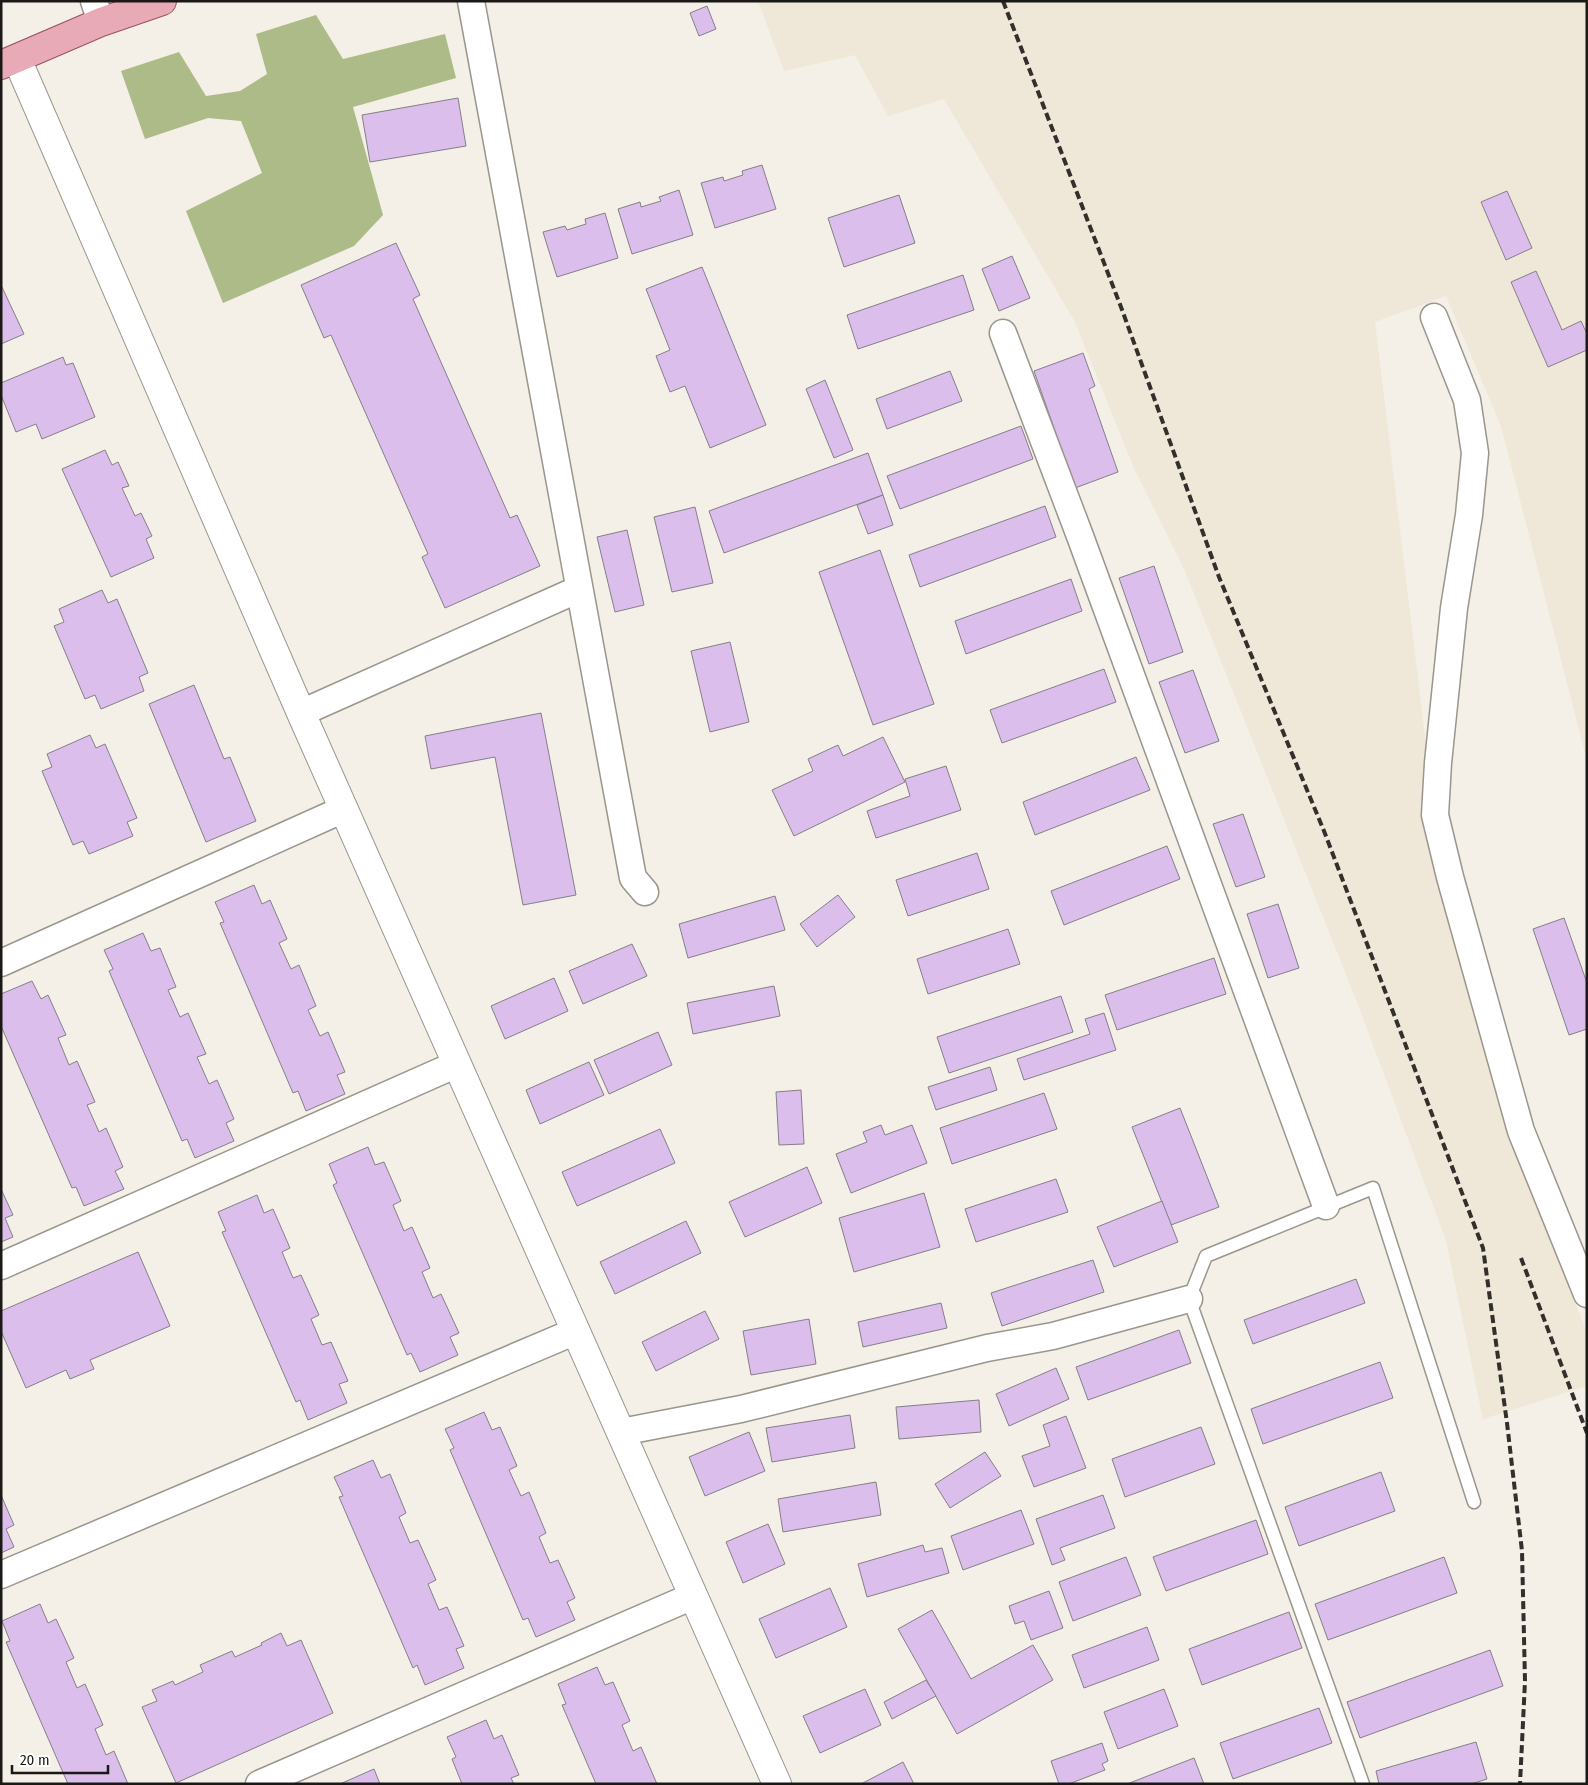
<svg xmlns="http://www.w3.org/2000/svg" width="1588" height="1785" font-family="'Fira Sans Condensed',sans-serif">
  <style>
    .built { fill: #efe7d7 }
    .forest { fill: #acbb87 }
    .building { fill: #dcbeec; stroke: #847f87 }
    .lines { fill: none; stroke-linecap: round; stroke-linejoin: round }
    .service-casing { stroke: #9a968e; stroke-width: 15 }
    .minor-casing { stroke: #9a968e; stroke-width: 29 }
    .tertiary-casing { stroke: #9a968e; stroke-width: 30 }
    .primary-casing { stroke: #985261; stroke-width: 30 }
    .service { stroke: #fff; stroke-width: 12 }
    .minor { stroke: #fff; stroke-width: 26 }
    .tertiary { stroke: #fff; stroke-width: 28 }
    .primary { stroke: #e9aab8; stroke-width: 28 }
    .rail { stroke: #322f2c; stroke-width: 4; stroke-dasharray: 8 4; stroke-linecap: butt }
  </style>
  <rect width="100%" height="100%" fill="#f4efe7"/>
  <!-- built -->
  <polygon class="built" points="758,1 1587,1 1587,761 1501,426 1446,296 1375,322 1428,762 1519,1160 1587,1333 1587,1386 1483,1419 1446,1240 1355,997 1185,571 1134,468 1075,322 944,99 888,116 855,55 784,71"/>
  <!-- forest -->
  <polygon class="forest" points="316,15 343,59 445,34 456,78 353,107 383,215 354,246 223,303 186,211 262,173 241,121 208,118 145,139 121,71 179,52 206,96 240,91 267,74 256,34"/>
  <!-- building -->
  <g class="building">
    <polygon points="707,6 716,29 699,36 690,13"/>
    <polygon points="458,98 466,146 370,162 362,115"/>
    <polygon points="762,165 776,209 715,228 701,183 723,177 724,181 743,175 742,171"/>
    <polygon points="679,190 693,235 632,254 618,209 640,202 641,207 661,201 659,197"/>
    <polygon points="1507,191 1532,248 1506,260 1481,202"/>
    <polygon points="899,195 915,243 844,267 828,218"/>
    <polygon points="605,213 618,258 557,277 543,232 565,226 567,230 586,224 585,219"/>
    <polygon points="396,243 420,295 413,299 510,518 517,515 540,566 445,608 422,557 428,554 331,335 324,338 301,285"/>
    <polygon points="1012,256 1030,298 999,311 982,269"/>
    <polygon points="702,267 766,425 710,448 685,386 670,392 656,356 670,350 646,289"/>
    <polygon points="1536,271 1562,330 1581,321 1587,334 1587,350 1548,367 1511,282"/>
    <polygon points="963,275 974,310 858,349 847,315"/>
    <polygon points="1,285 24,334 1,344"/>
    <polygon points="1083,353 1095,386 1089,389 1118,472 1075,488 1034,371"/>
    <polygon points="63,357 66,365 73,363 95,417 42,439 36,424 16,432 1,395 1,383"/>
    <polygon points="950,371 962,401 887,429 876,399"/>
    <polygon points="825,380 853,450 834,458 806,389"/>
    <polygon points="1021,426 1033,459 900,509 887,476"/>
    <polygon points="105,450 112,465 118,462 129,486 122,488 135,516 141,513 152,536 146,539 154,558 111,577 62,469"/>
    <polygon points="868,453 883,495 724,553 709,511"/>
    <polygon points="883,495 893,525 868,534 857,505"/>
    <polygon points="1045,506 1056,537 920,587 909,555"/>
    <polygon points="695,507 713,583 672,592 654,517"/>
    <polygon points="627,530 644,605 615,612 597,537"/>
    <polygon points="880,550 934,704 873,725 819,572"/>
    <polygon points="1154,566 1183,652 1149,664 1119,578"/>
    <polygon points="1071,579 1082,611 966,654 955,621"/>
    <polygon points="102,590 108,603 117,599 148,673 139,677 144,691 101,709 95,695 85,699 54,626 64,622 59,609"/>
    <polygon points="730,642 749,722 710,732 691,651"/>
    <polygon points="1104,669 1116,702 1002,743 990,710"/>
    <polygon points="1193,670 1219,741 1185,753 1159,682"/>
    <polygon points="194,685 224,759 230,757 256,821 206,842 149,704"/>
    <polygon points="541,713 576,895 523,905 495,757 431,769 425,736"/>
    <polygon points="90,735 96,748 105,744 137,818 127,822 133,836 89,854 83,841 73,845 42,771 52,767 47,754"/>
    <polygon points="883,737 905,782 794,836 772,790 813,771 808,759 838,745 843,756"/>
    <polygon points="1136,757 1150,790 1035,835 1023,802"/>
    <polygon points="946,766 961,810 876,838 867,811 910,796 905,779"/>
    <polygon points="1243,814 1265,877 1236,887 1213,824"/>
    <polygon points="1167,846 1180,879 1064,925 1051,891"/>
    <polygon points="977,853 989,889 908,916 896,880"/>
    <polygon points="254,885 262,904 270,900 287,939 279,943 291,969 299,965 316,1006 308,1010 320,1036 328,1032 345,1072 337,1075 345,1094 306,1111 298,1091 293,1093 220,923 224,922 215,902"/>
    <polygon points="838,895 855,917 817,947 800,924"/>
    <polygon points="775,896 785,930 688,958 679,924"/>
    <polygon points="1278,904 1299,968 1268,978 1247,914"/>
    <polygon points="1564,918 1587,983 1587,1029 1569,1035 1533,929"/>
    <polygon points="1008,929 1020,964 928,994 917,959"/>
    <polygon points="143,933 151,951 160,948 176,987 168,990 180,1017 188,1013 206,1054 197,1057 209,1084 217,1080 234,1119 226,1123 234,1141 195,1158 187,1139 182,1141 109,971 113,969 104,950"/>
    <polygon points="632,944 647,976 583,1004 569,971"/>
    <polygon points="1214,958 1226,994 1117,1030 1105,995"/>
    <polygon points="554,978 568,1011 505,1039 491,1006"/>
    <polygon points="32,981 41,999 48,995 66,1035 58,1038 69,1065 77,1061 95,1102 87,1105 99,1132 106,1128 123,1167 115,1171 124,1189 84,1206 76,1187 72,1188 1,1026 1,994"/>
    <polygon points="774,986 780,1016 693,1034 687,1003"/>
    <polygon points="1061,996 1073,1032 949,1073 937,1037"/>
    <polygon points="1104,1013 1116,1050 1024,1080 1017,1059 1090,1034 1085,1019"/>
    <polygon points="658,1032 672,1065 609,1094 594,1060"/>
    <polygon points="589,1062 604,1095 540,1124 526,1090"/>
    <polygon points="990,1067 997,1090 936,1110 928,1087"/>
    <polygon points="801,1090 804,1144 779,1145 776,1092"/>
    <polygon points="1044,1093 1057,1129 952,1164 940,1128"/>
    <polygon points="1180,1108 1219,1207 1171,1225 1132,1127"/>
    <polygon points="881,1125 885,1135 912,1125 927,1163 851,1193 836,1154 867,1142 863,1132"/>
    <polygon points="660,1129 675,1163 577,1206 562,1172"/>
    <polygon points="368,1147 375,1165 384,1162 401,1201 393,1205 404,1231 412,1227 430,1268 422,1272 433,1298 441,1294 459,1333 450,1337 458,1355 420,1372 411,1353 407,1355 333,1185 337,1183 329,1164"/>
    <polygon points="807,1167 822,1203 745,1237 729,1202"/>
    <polygon points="1056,1179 1068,1212 976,1242 965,1209"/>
    <polygon points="1,1189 13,1215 5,1218 13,1237 1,1242"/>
    <polygon points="924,1193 940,1247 854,1272 839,1218"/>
    <polygon points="257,1195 264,1213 273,1209 290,1248 282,1252 293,1278 301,1275 319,1315 311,1319 322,1345 331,1342 348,1381 339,1384 347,1403 308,1420 300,1400 296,1402 222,1232 226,1231 218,1212"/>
    <polygon points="1162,1201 1178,1242 1114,1267 1097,1227"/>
    <polygon points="686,1221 701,1253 615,1294 600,1262"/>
    <polygon points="138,1252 170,1326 90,1360 94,1369 70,1379 66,1370 26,1388 1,1331 1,1311"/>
    <polygon points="1093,1260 1104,1292 1002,1326 991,1293"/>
    <polygon points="1356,1279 1365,1303 1253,1344 1244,1320"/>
    <polygon points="941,1303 947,1328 863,1347 858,1322"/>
    <polygon points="705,1311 719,1339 656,1371 642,1342"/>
    <polygon points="809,1319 816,1364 751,1375 743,1331"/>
    <polygon points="1179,1330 1191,1363 1088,1400 1076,1367"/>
    <polygon points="1380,1362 1393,1398 1263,1444 1251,1409"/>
    <polygon points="1056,1368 1069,1399 1009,1426 996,1394"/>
    <polygon points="979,1400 981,1432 899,1439 896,1407"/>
    <polygon points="484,1412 492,1430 500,1427 517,1466 509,1470 521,1496 529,1492 546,1533 539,1537 550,1563 558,1560 575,1598 567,1602 575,1620 536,1637 528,1618 523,1620 450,1450 454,1448 445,1429"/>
    <polygon points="850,1415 855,1448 772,1462 766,1428"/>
    <polygon points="1066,1416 1086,1468 1034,1487 1022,1456 1050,1446 1043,1425"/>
    <polygon points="1201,1427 1215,1464 1125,1497 1112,1459"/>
    <polygon points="749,1432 765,1471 705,1496 689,1457"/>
    <polygon points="985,1452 1001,1476 950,1508 935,1484"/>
    <polygon points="373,1460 381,1478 390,1474 406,1513 399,1517 410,1543 418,1540 436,1580 428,1584 439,1610 447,1607 464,1646 456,1649 464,1668 425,1685 417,1665 413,1668 339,1497 343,1496 334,1477"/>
    <polygon points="1381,1472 1395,1511 1299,1546 1285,1507"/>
    <polygon points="876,1482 881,1515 783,1532 778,1499"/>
    <polygon points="1,1495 14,1525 6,1529 14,1547 1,1553"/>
    <polygon points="1103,1495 1115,1528 1060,1548 1065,1560 1052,1565 1036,1519"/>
    <polygon points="1021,1510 1034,1544 963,1570 951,1536"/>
    <polygon points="1256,1520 1268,1554 1166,1591 1153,1557"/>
    <polygon points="768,1524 785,1564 743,1583 726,1542"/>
    <polygon points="923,1545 925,1552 942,1548 949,1573 867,1597 858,1564"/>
    <polygon points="1126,1557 1141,1595 1073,1621 1059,1582"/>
    <polygon points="1444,1557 1457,1593 1328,1640 1315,1604"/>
    <polygon points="830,1588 847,1627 776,1658 759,1619"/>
    <polygon points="1049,1591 1063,1628 1031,1640 1024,1621 1015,1624 1009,1606"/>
    <polygon points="40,1604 48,1623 56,1619 74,1658 66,1662 77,1688 85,1684 103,1725 95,1729 106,1755 114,1751 128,1784 68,1784 6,1642 10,1641 2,1621"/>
    <polygon points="932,1610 971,1679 1033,1645 1053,1680 957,1734 898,1629"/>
    <polygon points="1289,1612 1302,1648 1202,1685 1189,1649"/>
    <polygon points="1147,1627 1159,1660 1084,1688 1072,1655"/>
    <polygon points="281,1633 287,1646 301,1640 333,1713 176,1783 142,1707 157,1701 152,1690 173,1681 175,1685 203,1672 200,1665 232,1651 235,1657 262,1645 261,1643"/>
    <polygon points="1490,1650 1503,1686 1360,1738 1347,1702"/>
    <polygon points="597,1667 605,1685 613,1682 630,1721 622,1725 633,1751 641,1747 657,1784 596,1784 562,1705 566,1704 558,1684"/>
    <polygon points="926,1680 936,1696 892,1719 884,1702"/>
    <polygon points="865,1689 881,1725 820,1753 803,1716"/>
    <polygon points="1164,1689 1178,1726 1118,1749 1104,1712"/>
    <polygon points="1319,1708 1332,1743 1233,1779 1220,1743"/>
    <polygon points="486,1720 494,1739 502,1735 519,1775 511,1778 514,1784 462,1784 452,1759 456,1757 447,1737"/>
    <polygon points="1476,1742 1487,1779 1471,1784 1379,1784 1376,1771"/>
    <polygon points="1102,1743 1108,1761 1102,1764 1105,1770 1069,1784 1059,1784 1051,1761"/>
    <polygon points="1194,1758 1204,1784 1127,1784"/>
    <polygon points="903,1762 914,1784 861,1784"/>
    <polygon points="374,1769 380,1784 340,1784"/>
  </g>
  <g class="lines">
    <!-- service casing -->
    <g class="service-casing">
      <polyline id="service" points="1363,1784 1189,1299 1206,1256 1373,1188 1474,1502"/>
    </g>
    <!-- minor casing -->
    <g class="minor-casing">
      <g id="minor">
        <polyline points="94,1 101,22"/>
        <polyline points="471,1 633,878 645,892"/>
        <polyline points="1434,317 1467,400 1475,453 1469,515 1454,608 1438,763 1435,815 1450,877 1521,1131 1587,1294"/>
        <polyline points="1003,333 1080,536 1326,1206"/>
        <polyline points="301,713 579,589"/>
        <polyline points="1,963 344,809"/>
        <polyline points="1,1266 457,1064"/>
        <polyline points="621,1432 741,1409 987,1348 1053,1336 1189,1299"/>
        <polyline points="1,1575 576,1331"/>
        <polyline points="259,1784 693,1596"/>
      </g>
    </g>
    <!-- tertiary casing -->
    <g class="tertiary-casing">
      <polyline id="tertiary" points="17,59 301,713 777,1784"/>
    </g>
    <!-- primary casing -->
    <g class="primary-casing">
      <polyline id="primary" points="1,65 101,22 162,1"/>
    </g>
    <!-- service -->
    <use href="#service" class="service"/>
    <!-- minor -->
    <use href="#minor" class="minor"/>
    <!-- tertiary -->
    <use href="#tertiary" class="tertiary"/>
    <!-- primary -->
    <use href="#primary" class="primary"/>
    <!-- rail -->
    <g class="rail">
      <polyline points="1003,1 1121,307 1219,577 1324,831 1483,1248 1507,1423 1522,1551 1525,1681 1520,1784"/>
      <polyline points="1521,1258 1587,1433"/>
    </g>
  </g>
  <!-- border -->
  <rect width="1588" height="1785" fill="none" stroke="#1b1916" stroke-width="5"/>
  <!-- scale -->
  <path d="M12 1765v8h96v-8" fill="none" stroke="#1b1916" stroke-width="2.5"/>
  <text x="20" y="1765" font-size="15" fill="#1b1916" stroke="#ffffff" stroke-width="4" paint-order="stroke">20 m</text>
</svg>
